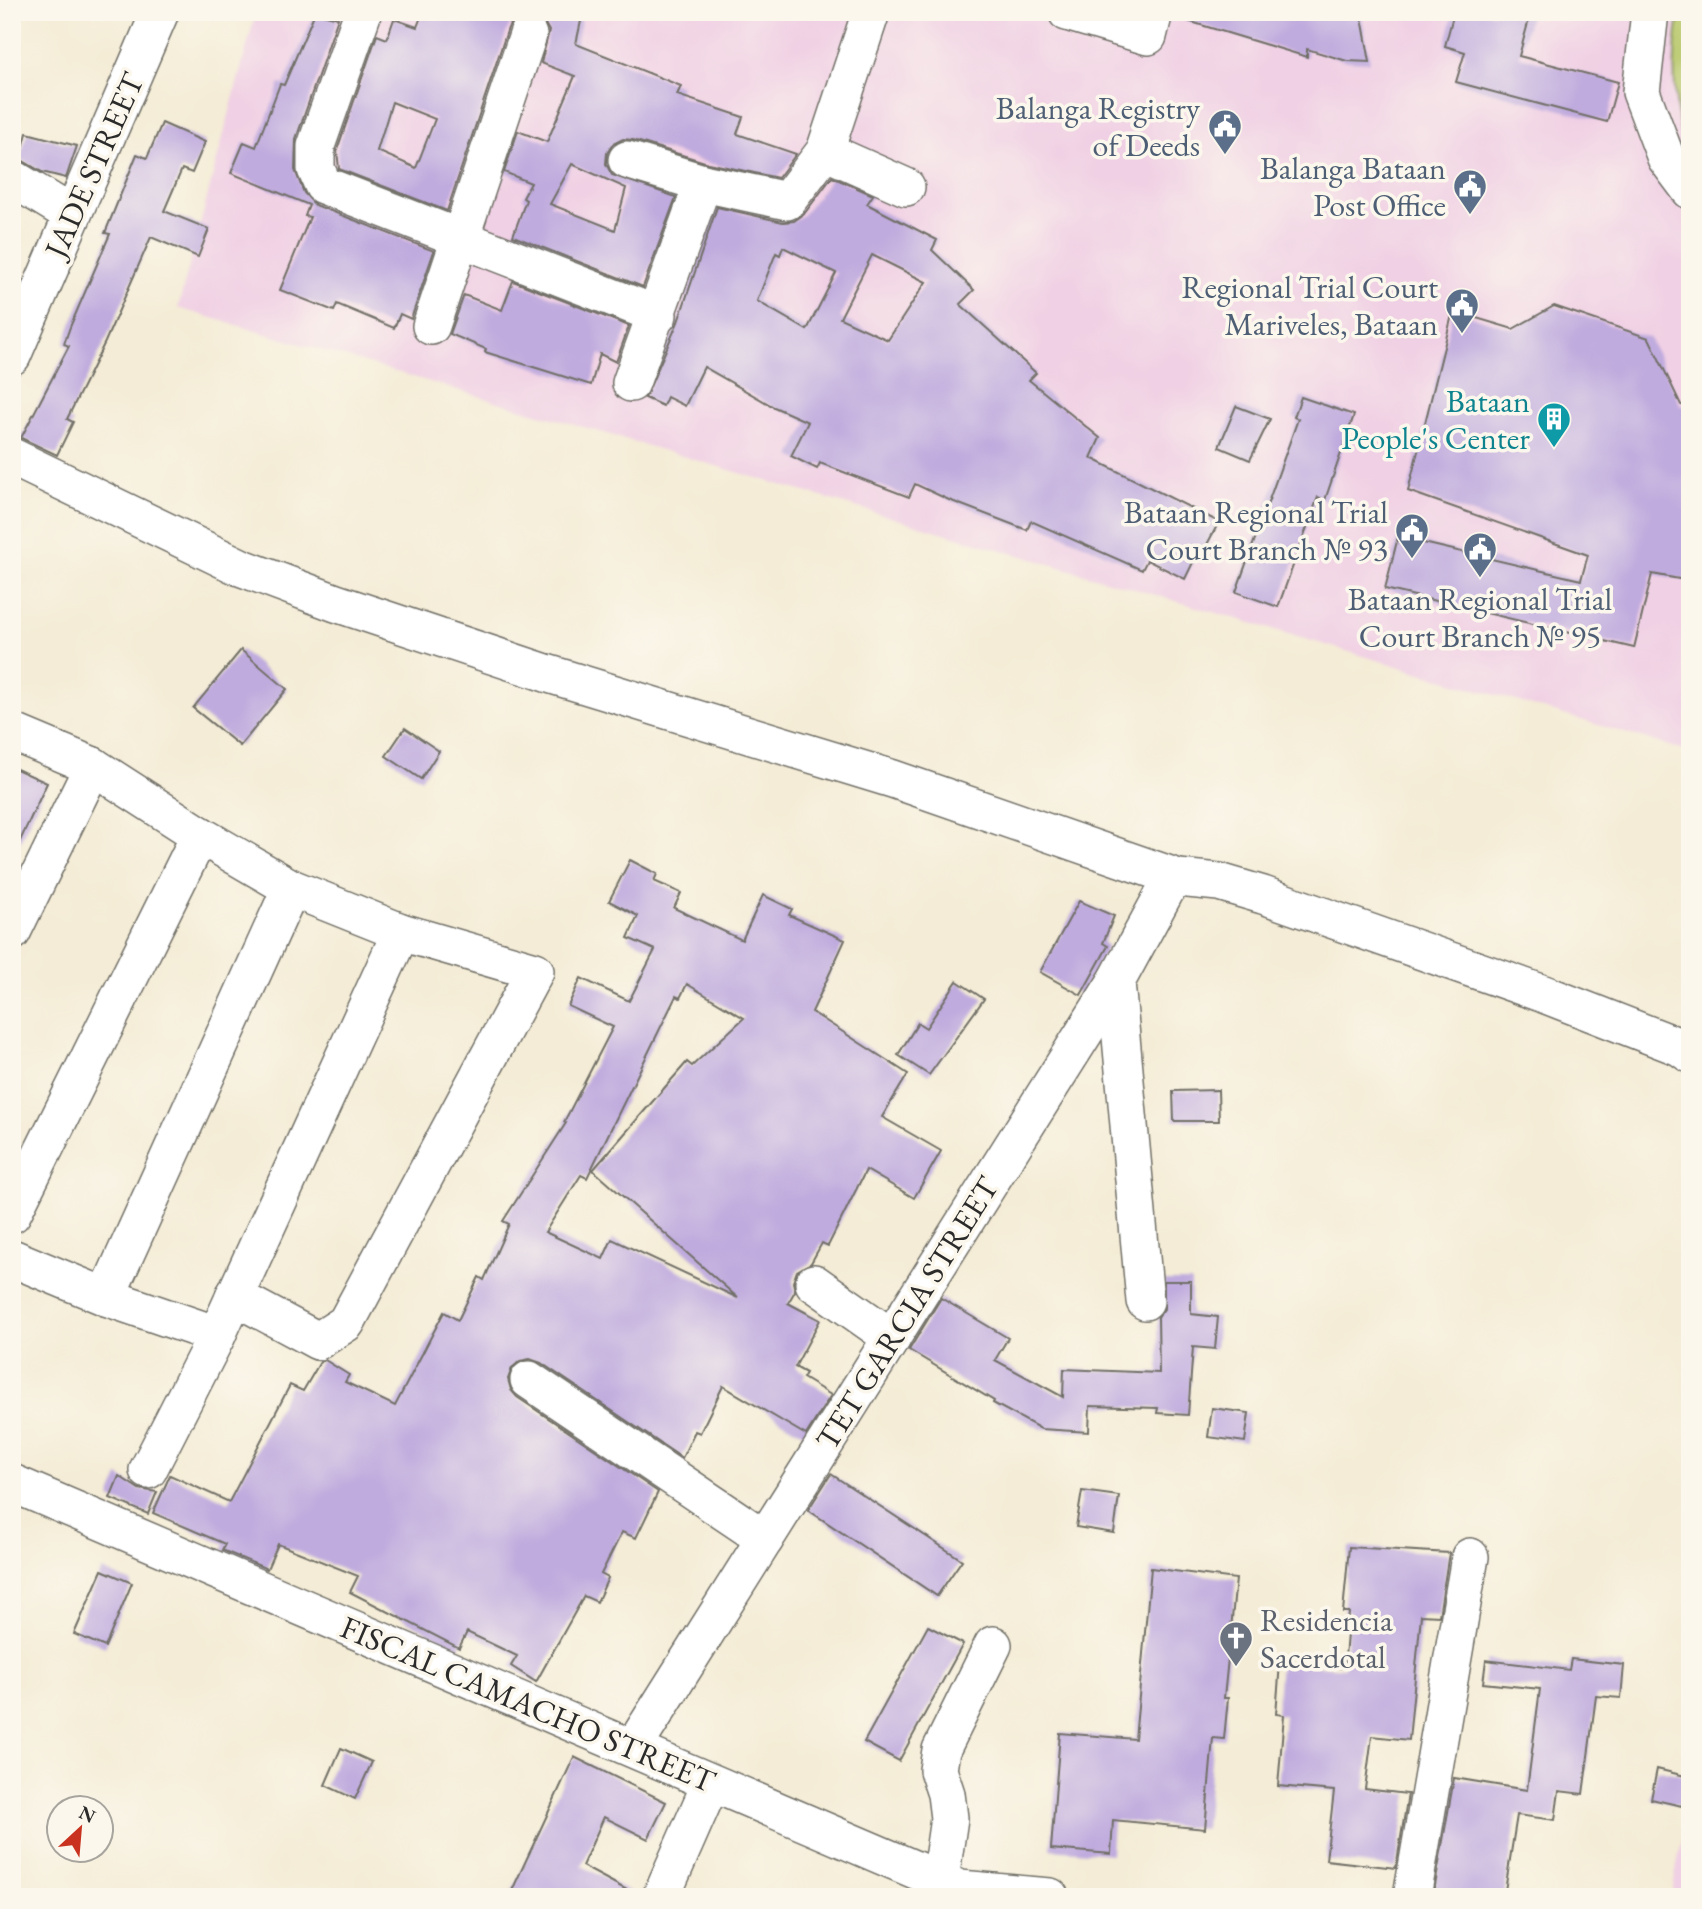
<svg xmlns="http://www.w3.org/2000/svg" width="1702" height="1909" font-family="'EB Garamond',serif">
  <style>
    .built { fill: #f0d0e4 }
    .green { fill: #b7c86b; stroke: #717a4b; stroke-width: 2 }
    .building { fill: #c0abde; fill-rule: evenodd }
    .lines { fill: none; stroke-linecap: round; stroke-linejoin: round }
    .minor-casing { stroke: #716f67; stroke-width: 40 }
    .minor { stroke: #fff; stroke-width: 37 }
    .labels { text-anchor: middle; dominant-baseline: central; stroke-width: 7; stroke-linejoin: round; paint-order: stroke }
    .service-label { font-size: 32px; fill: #4e5e75; stroke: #fbf7ec; text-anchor: end }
    .street-label { font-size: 32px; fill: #2b2b2b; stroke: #fbf7ec }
    .culture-label { font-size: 32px; fill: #0d838f; stroke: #fbf7ec; text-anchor: end }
    .worship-label { font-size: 32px; fill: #5b616d; stroke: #fbf7ec; text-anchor: start }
  </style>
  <rect width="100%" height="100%" fill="#fbf7ec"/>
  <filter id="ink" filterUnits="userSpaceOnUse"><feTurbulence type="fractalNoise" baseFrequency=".0143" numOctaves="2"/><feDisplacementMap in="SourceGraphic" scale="14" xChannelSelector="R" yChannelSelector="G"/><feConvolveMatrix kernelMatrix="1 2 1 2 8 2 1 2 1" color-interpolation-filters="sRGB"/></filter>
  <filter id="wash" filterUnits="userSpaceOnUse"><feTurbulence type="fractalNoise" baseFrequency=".00686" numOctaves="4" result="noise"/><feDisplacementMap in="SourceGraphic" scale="28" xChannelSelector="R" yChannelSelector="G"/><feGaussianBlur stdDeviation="1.57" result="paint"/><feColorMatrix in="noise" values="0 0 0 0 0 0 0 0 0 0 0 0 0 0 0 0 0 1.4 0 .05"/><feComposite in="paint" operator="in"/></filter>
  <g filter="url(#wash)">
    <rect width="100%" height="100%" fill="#f4ecd6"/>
    <!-- built -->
    <g class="built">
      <polygon points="256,12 1690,12 1690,752 178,308"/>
      <polygon points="1690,1794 1690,1897 1671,1897"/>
    </g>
    <!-- green -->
    <path class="green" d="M1680,12H1690V162C1672,118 1671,58 1680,12Z"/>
    <g id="blocks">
      <!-- building -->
      <g class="building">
        <polygon points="315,12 338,18 296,139 295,170 304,193 315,205 434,251 411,319 400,314 394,328 337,304 334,311 280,290 310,217 305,216 309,205 231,173 244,142 256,147 280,84 284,85"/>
        <path d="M423,12H583L576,44L681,86L677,95L743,117L737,134L796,154L778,178L708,163L633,140L623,139L613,144L607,153L606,164L612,175L676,197L643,287L513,236L526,200L523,198L531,183L504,172L518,131L547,142L575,76L541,63L549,31L544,22L535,15H523L514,20L508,28L447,211L339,169L337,150L377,35L387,39L394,19L417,27ZM392,102L435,119L416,168L377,151ZM572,164L626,188L615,230L550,204Z"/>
        <polygon points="1179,12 1361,12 1370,62 1347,61 1307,49 1307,57 1178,18"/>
        <polygon points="1454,12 1531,12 1519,56 1618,82 1607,122 1456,82 1465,52 1445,46"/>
        <polygon points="162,123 205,142 192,173 182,169 164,211 209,229 198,257 151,237 105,342 67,419 73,422 57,455 21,438 69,346 64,344 70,327 110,234 105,233 137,154 147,158"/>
        <polygon points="27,133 77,146 66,178 42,172 20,159"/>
        <path d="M832,177L873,195L867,204L937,240L932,250L974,290L960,304L1036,373L1029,380L1100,438L1091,458L1219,522L1203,552L1199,550L1185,579L1147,560L1142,570L1031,521L1027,530L949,500L915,484L909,497L820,463L817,469L791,456L808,422L774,407L704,367L685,406L667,397L663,406L645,398L678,322L717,207L783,222L794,221L804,214ZM783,247L836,273L807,330L757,301L776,253L780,255ZM872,255L926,282L888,340L840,318Z"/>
        <polygon points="513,281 629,326 616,362 600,354 591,385 485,352 486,349 450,334 464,295 502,310"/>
        <polygon points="1554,306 1649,338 1681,405 1690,407 1690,564 1685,580 1652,574 1634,648 1385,589 1398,537 1581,580 1588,555 1408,491 1453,311 1513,329"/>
        <polygon points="1301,397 1354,415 1325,500 1318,497 1278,607 1236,592 1298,419 1294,417"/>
        <polygon points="1236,406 1270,419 1250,460 1219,447"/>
        <polygon points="241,650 287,689 240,746 193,708"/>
        <polygon points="405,728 439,751 421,779 386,756"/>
        <polygon points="12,767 47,783 12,858"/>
        <path d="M630,860L657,874L654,881L681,893L674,908L742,940L763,895L792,909L789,915L845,940L812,1012L908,1074L882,1117L941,1151L914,1198L866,1170L828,1246L822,1243L811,1263L797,1271L793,1282L795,1291L788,1303L820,1320L795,1367L806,1373L803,1378L831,1395L806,1435L723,1386L700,1433L695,1431L682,1458L541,1363L530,1359L520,1361L512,1368L508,1379L511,1390L517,1397L658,1492L636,1538L622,1532L601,1574L608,1578L597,1602L584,1596L536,1682L511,1666L517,1656L467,1632L459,1648L350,1592L358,1576L278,1544L267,1569L222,1550L225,1544L153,1513L170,1475L229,1502L290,1385L303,1391L320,1362L325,1360L349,1375L345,1382L395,1406L444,1312L458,1320L479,1277L484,1280L509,1224L503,1221L566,1123L564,1122L613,1027L568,1006L581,978L629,1001L655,950L628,938L638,916L609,901ZM687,984L744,1018L692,1066L687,1062L593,1170L738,1298L612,1239L603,1259L545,1232L581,1175L587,1178L676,996L680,998Z"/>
        <polygon points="1079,901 1114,916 1103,943 1108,946 1081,995 1040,972"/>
        <polygon points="957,981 984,999 929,1075 898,1055 918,1023 926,1028"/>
        <polygon points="1218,1090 1219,1121 1174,1121 1173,1091"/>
        <polygon points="1164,1281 1191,1281 1191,1314 1218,1317 1215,1349 1193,1347 1188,1415 1157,1413 1158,1408 1090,1406 1089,1432 1041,1429 993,1403 994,1401 909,1350 941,1298 1008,1338 995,1360 1063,1397 1064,1369 1159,1373 1158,1317 1164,1309"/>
        <polygon points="1212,1408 1249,1413 1245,1442 1208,1437"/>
        <polygon points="831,1474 962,1560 937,1596 808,1510"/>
        <polygon points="119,1476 139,1489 157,1492 148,1514 110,1498"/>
        <polygon points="1082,1491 1119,1496 1114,1533 1076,1527"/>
        <polygon points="1349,1547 1449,1553 1439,1616 1421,1615 1409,1740 1372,1736 1365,1789 1408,1794 1396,1868 1326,1860 1334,1791 1278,1786 1284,1715 1276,1714 1280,1663 1344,1668 1349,1612 1343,1612"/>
        <polygon points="1151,1568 1236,1579 1224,1698 1228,1698 1224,1739 1213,1738 1205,1829 1113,1820 1111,1854 1051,1849 1060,1733 1135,1739"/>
        <polygon points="102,1570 132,1583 105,1647 74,1634"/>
        <polygon points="928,1626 963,1644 899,1761 864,1742"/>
        <polygon points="1571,1659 1624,1665 1621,1698 1596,1696 1583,1794 1559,1791 1555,1820 1517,1815 1504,1897 1433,1897 1454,1778 1527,1790 1540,1689 1483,1683 1486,1660 1569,1670"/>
        <polygon points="341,1748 372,1762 355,1799 325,1785"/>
        <polygon points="574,1757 666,1802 648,1839 604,1817 582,1866 640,1897 509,1897"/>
        <polygon points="1657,1769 1689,1777 1682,1806 1651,1799"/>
      </g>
    </g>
  </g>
  <g filter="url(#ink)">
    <use href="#blocks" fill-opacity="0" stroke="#716f67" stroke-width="2"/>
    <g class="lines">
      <!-- minor casing -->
      <g class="minor-casing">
        <g id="minor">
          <polyline points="363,12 316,146 316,169 323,185 658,315"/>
          <polyline points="1067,12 1148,36 1154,12"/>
          <polyline points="1650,12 1641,92 1666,158 1690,190"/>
          <polyline points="825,151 906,187"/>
          <polyline points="627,160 703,183"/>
          <polyline points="12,178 71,214"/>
          <polyline points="431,326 528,35"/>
          <polyline points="12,356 160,12"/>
          <polyline points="631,383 703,183 787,201 825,151 871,12"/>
          <polyline points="12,457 240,567 336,603 546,673 893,779 1178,878 1219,882 1263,895 1544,994 1680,1047 1690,1054"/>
          <polyline points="12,732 93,766 200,835 291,888 401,932 535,971 346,1323 318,1341 234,1296"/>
          <polyline points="12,932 93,766"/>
          <polyline points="1116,982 1145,1301"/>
          <polyline points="12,1214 200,835"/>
          <polyline points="12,1258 106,1297 217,1335"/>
          <polyline points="814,1283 892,1338"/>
          <polyline points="106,1297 291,888"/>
          <polyline points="529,1380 765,1539"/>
          <polyline points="148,1470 217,1335 401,932"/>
          <polyline points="12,1483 960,1889 1050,1897"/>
          <polyline points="633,1748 1116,982 1167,888 1178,878"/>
          <polyline points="940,1880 949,1818 946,1794 938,1770 941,1750 993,1645"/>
          <polyline points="661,1897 711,1783"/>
          <polyline points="1412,1897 1470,1557"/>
        </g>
      </g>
      <!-- minor -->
      <use href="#minor" class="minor"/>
    </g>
  </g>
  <!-- icons -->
  <defs>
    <g id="civic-pin" transform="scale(1.75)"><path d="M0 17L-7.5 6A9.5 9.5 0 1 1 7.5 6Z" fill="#5c6f8a" stroke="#fbf7ec"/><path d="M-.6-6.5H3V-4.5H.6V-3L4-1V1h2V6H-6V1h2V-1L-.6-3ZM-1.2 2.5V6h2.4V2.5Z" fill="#fff"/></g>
    <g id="building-pin" transform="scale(1.75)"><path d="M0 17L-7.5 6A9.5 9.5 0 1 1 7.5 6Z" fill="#0f9aa8" stroke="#fbf7ec"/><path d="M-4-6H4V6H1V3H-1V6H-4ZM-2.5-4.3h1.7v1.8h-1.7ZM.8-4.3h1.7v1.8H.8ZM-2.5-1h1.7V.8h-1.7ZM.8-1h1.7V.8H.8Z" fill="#fff"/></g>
    <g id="church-pin" transform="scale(1.75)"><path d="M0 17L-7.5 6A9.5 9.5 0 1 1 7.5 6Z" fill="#6b7280" stroke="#fbf7ec"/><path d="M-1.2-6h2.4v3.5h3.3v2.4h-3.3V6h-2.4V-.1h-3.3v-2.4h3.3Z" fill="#fff"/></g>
  </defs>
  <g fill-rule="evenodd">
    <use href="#civic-pin" x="1225" y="126"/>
    <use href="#civic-pin" x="1470" y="186"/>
    <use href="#civic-pin" x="1462" y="305"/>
    <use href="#building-pin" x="1554" y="419"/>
    <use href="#civic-pin" x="1412" y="530"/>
    <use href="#civic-pin" x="1480" y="549"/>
    <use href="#church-pin" x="1236" y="1638"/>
  </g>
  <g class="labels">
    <!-- service labels -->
    <g class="service-label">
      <text x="1200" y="108">Balanga Registry<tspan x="1200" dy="37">of Deeds</tspan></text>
      <text x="1446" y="168">Balanga Bataan<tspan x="1446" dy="37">Post Office</tspan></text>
      <text x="1438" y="287">Regional Trial Court<tspan x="1438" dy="37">Mariveles, Bataan</tspan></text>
      <text x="1388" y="512">Bataan Regional Trial<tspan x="1388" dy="37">Court Branch № 93</tspan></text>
      <text x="1480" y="599" text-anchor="middle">Bataan Regional Trial<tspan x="1480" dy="37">Court Branch № 95</tspan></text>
    </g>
    <!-- street labels -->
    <g class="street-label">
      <text transform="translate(94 165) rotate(-66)">JADE STREET</text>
      <text transform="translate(907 1313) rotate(-58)">TET GARCIA STREET</text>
      <text transform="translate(528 1704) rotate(23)">FISCAL CAMACHO STREET</text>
    </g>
    <!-- culture labels -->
    <g class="culture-label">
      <text x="1530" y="401">Bataan<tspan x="1530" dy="37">People's Center</tspan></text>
    </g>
    <!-- worship labels -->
    <g class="worship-label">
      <text x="1260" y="1620">Residencia<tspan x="1260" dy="37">Sacerdotal</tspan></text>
    </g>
  </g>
  <!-- margin -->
  <rect width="1702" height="1909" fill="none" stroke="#fbf7ec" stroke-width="42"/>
  <!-- north arrow -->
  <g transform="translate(80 1829) rotate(26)"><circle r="33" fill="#fbf7ec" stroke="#a8a59f" stroke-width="2"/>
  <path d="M0-5L12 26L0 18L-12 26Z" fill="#c8321e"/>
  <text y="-10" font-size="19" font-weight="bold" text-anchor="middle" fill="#2b2b2b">N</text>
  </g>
</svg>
